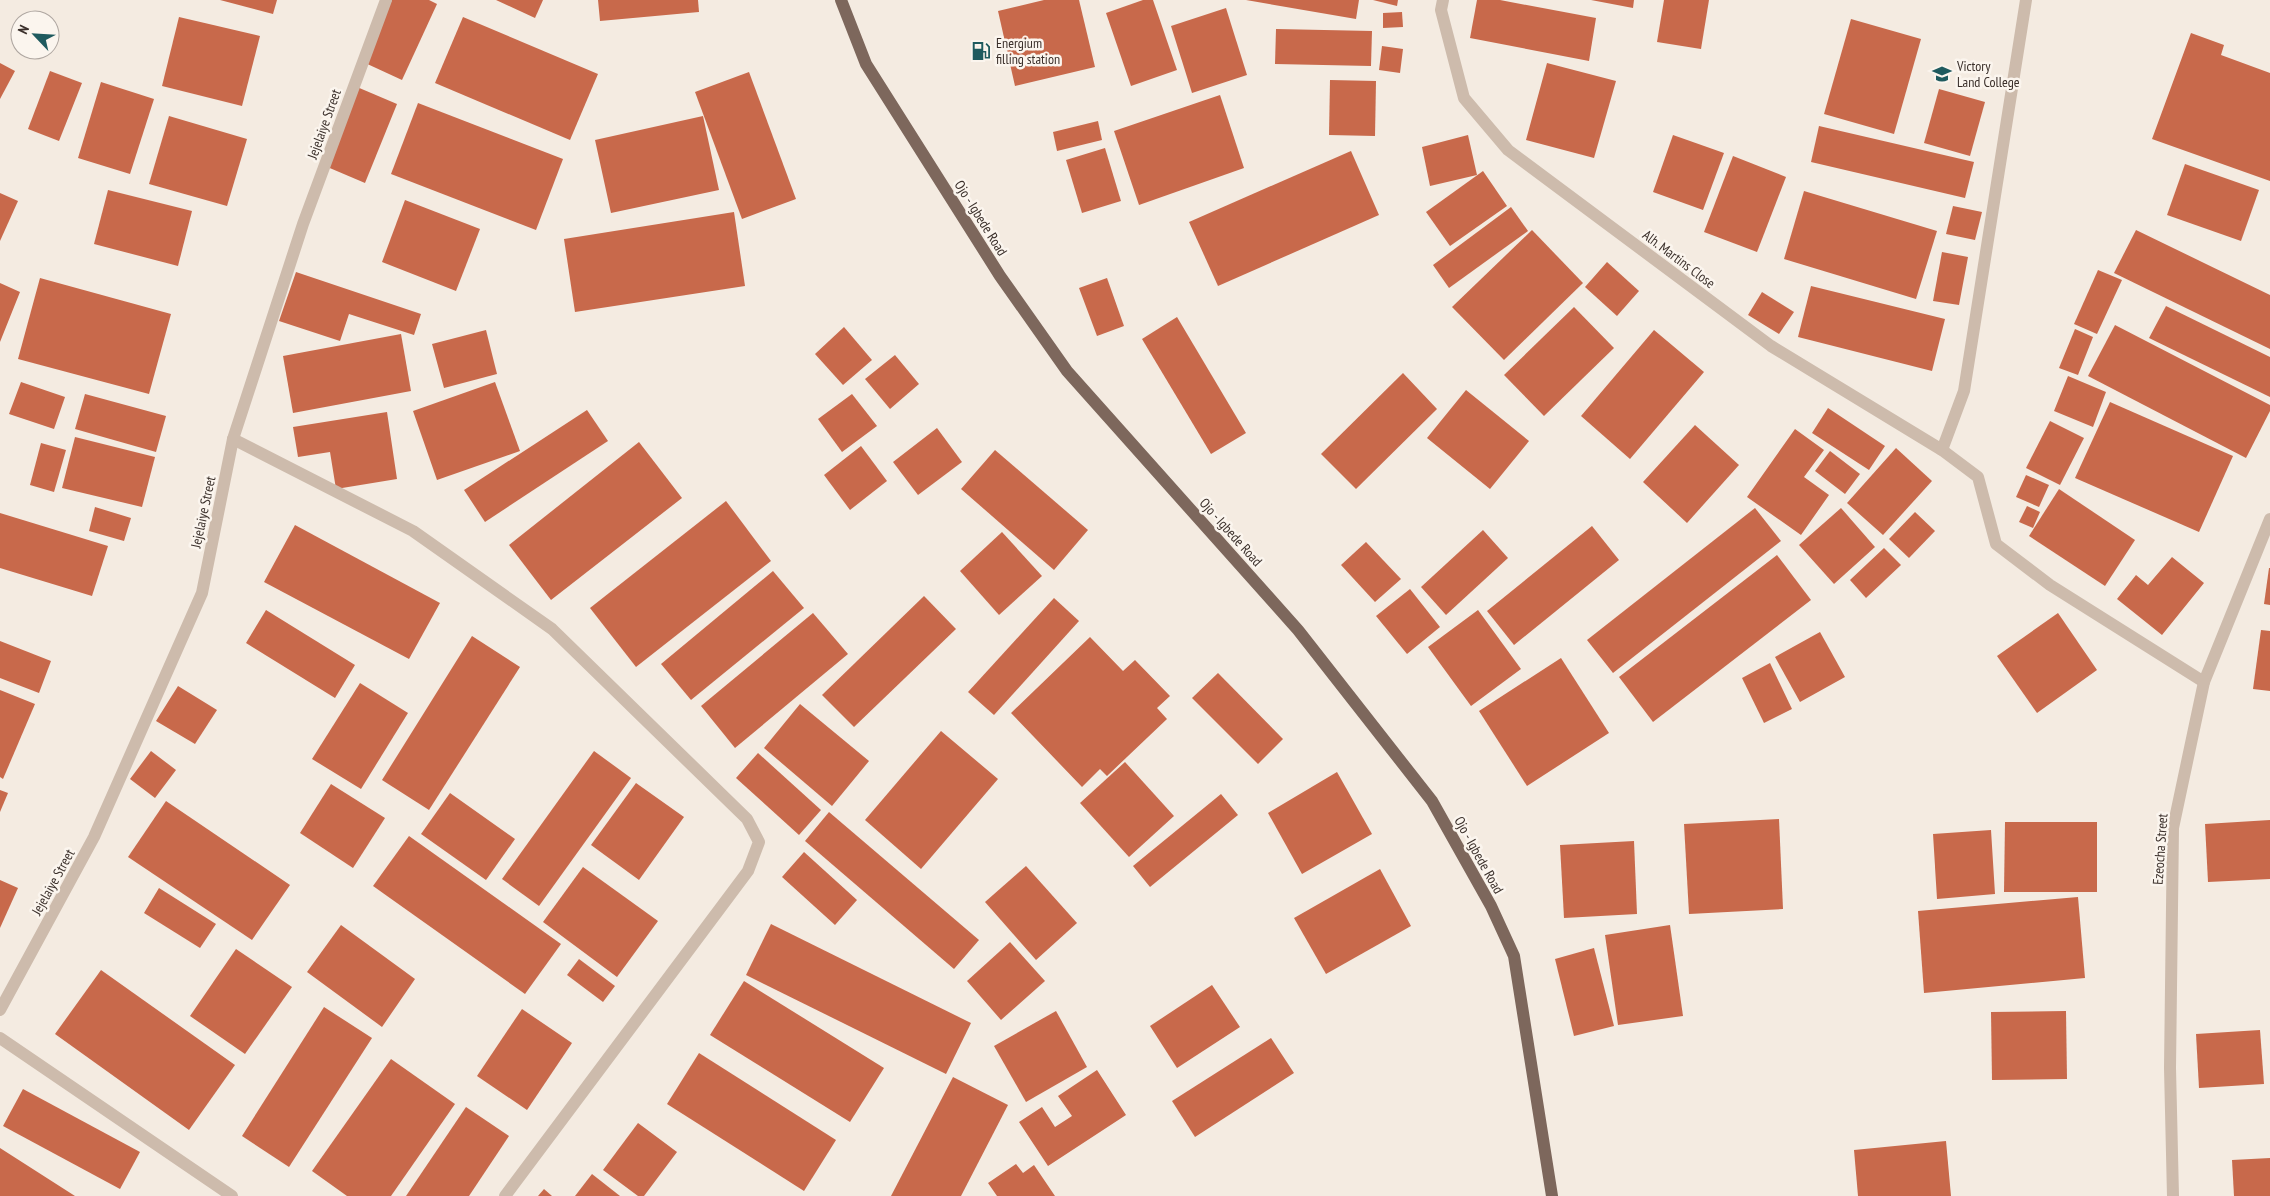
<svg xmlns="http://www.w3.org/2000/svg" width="2270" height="1196" font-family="'PT Sans Narrow',sans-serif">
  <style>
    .building { fill: #c8694b }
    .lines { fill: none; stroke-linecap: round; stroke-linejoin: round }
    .minor { stroke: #cdbbac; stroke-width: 12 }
    .major { stroke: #7d675c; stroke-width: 12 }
    .labels { text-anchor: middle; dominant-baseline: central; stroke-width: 5; stroke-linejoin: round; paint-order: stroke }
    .poi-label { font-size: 14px; fill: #3b302b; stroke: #fbf5ee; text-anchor: start }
    .street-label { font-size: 14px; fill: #3b302b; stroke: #fbf5ee }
  </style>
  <rect width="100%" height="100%" fill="#f4ebe1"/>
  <!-- building -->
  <g class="building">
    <polygon points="220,0 277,0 273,14"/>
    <polygon points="392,0 429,0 437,4 402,80 363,62"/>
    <polygon points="496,0 543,0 535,18"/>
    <polygon points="598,0 698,0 699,12 600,21"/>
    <polygon points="1044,0 1079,0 1095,67 1015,86 998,11"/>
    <polygon points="1143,0 1153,0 1177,70 1131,86 1106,13"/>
    <polygon points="1246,0 1359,0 1356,19"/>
    <polygon points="1373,0 1398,0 1397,6"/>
    <polygon points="1477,0 1500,0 1596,18 1589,61 1470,38"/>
    <polygon points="1591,0 1634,0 1633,8"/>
    <polygon points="1664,0 1709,0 1701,49 1657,42"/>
    <polygon points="1226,8 1247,75 1192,93 1171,26"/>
    <polygon points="1402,12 1403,27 1383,28 1383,13"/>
    <polygon points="179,17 260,36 242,106 162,86"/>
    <polygon points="463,17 598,74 570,140 435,83"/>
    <polygon points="1851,19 1921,39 1894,134 1824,114"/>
    <polygon points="1276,29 1372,31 1371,66 1275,64"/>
    <polygon points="2191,33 2224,45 2221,55 2270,73 2270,181 2152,139"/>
    <polygon points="1382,46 1403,49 1400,73 1379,70"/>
    <polygon points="0,63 15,71 0,99"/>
    <polygon points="1547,63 1616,81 1594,158 1526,140"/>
    <polygon points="50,71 82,83 59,141 28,129"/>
    <polygon points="749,72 796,199 742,219 695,92"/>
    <polygon points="1330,80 1376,81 1375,136 1329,135"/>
    <polygon points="101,82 154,99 130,174 78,158"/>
    <polygon points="357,87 397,104 365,183 325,166"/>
    <polygon points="1939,89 1985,102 1970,156 1924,143"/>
    <polygon points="1220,95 1244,168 1139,205 1114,131"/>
    <polygon points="418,103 563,159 536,230 391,174"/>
    <polygon points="169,116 247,139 227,206 149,184"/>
    <polygon points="703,116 719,190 611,213 595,140"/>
    <polygon points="1098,121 1102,140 1057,151 1053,132"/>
    <polygon points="1819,126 1974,162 1965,198 1811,162"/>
    <polygon points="1468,135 1477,175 1430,186 1422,147"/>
    <polygon points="1673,135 1724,153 1703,210 1653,192"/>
    <polygon points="1105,148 1121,201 1082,213 1066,160"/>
    <polygon points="1351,151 1379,215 1218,286 1189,222"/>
    <polygon points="1733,156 1786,177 1757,252 1704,232"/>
    <polygon points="2185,164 2259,190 2241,241 2167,215"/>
    <polygon points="1483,171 1507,206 1450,246 1426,212"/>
    <polygon points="108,190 192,211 178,266 94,244"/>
    <polygon points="1804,191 1937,231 1916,299 1784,259"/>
    <polygon points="0,193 18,201 0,241"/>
    <polygon points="405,200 480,229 456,291 382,262"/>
    <polygon points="1953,206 1982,212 1975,240 1946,234"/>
    <polygon points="1511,207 1528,231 1449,288 1433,265"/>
    <polygon points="734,212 745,286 575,312 564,239"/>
    <polygon points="1532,230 1583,283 1504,360 1452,307"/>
    <polygon points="2136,230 2270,295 2270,349 2114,273"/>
    <polygon points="1942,252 1968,257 1959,305 1933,301"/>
    <polygon points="1607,262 1639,291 1617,316 1585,287"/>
    <polygon points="2098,270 2122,280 2097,334 2074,324"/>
    <polygon points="296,272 421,314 414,335 349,314 340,341 279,321"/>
    <polygon points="40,278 171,314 149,394 18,359"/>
    <polygon points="1107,278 1124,326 1097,336 1079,288"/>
    <polygon points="0,283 20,292 0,342"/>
    <polygon points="1811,286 1945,319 1932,371 1798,337"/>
    <polygon points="1762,292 1794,312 1779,334 1748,315"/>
    <polygon points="2166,306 2270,357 2270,397 2149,338"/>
    <polygon points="1574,307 1614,348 1544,416 1504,375"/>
    <polygon points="1177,317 1246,433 1211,454 1142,339"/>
    <polygon points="2115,325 2270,405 2270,411 2246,458 2088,376"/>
    <polygon points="844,327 872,360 843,385 815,354"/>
    <polygon points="2075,329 2093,337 2078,375 2059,368"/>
    <polygon points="486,330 497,374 444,388 432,344"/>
    <polygon points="1654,330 1704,372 1630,459 1581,416"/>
    <polygon points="401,334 411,391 293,413 283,356"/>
    <polygon points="895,355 919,384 890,409 865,379"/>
    <polygon points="1403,373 1437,409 1356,489 1321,454"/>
    <polygon points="2068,376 2106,392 2093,427 2054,411"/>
    <polygon points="21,382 65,397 54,429 9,414"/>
    <polygon points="495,382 520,451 437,480 413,411"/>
    <polygon points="1466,390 1529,441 1490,489 1427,438"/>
    <polygon points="85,394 166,416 156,452 75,429"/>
    <polygon points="852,394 877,426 842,452 818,419"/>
    <polygon points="2110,402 2233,456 2199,532 2075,478"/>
    <polygon points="1828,408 1885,446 1869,470 1812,433"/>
    <polygon points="587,410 608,441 485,522 464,490"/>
    <polygon points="387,412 397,479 336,489 330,452 298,457 293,427"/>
    <polygon points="2050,421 2084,438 2060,485 2026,468"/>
    <polygon points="1695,425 1739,465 1687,523 1643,482"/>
    <polygon points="937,428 962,462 918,495 893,462"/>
    <polygon points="1795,429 1824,450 1804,477 1829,495 1801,535 1747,497"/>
    <polygon points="75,437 155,457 142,507 62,488"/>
    <polygon points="639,442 682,498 551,600 509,545"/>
    <polygon points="41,443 66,450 54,492 30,485"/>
    <polygon points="861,446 887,481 850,510 824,475"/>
    <polygon points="1896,448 1932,481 1883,535 1847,503"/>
    <polygon points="995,450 1088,530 1054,570 961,489"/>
    <polygon points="1830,451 1860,474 1845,494 1815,471"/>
    <polygon points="2026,475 2049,485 2039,507 2016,497"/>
    <polygon points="2059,489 2135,540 2105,586 2029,536"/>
    <polygon points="726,501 771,561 636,667 590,608"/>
    <polygon points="2027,506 2040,512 2033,528 2019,522"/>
    <polygon points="95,507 131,518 124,541 89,531"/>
    <polygon points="1755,508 1781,541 1613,673 1587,640"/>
    <polygon points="1841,508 1875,547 1834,584 1799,545"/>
    <polygon points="1915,512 1935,531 1909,558 1889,539"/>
    <polygon points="0,513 108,546 92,596 0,568"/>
    <polygon points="295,525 440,603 409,659 264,582"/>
    <polygon points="1592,526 1619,560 1514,645 1487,611"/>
    <polygon points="1483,530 1508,558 1446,615 1421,587"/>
    <polygon points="1002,532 1042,576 999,615 960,571"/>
    <polygon points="1366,542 1401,579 1375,602 1341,565"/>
    <polygon points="1884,548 1901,565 1866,598 1850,580"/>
    <polygon points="1777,555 1811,600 1653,722 1619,677"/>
    <polygon points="2172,557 2204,583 2162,635 2117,599 2136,575 2148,585"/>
    <polygon points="2269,568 2270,568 2270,605 2264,604"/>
    <polygon points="773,571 804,608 691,700 661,664"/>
    <polygon points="1410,589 1440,627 1407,654 1376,616"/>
    <polygon points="924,596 956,629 854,727 822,695"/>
    <polygon points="1054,598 1079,621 994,715 968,692"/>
    <polygon points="266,610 355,665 335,698 246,643"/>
    <polygon points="1478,610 1521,669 1471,706 1428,647"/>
    <polygon points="813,613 848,654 735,748 701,706"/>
    <polygon points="2058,613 2097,670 2037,713 1997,656"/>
    <polygon points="2261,630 2270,631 2270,691 2253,689"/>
    <polygon points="1820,632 1845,677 1800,702 1775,657"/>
    <polygon points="472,636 520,667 429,810 382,780"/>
    <polygon points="1090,637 1123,671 1135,660 1170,696 1157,708 1167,719 1107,776 1100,769 1082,787 1011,713"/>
    <polygon points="0,641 51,661 39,693 0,678"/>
    <polygon points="1561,658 1609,733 1527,786 1479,711"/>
    <polygon points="1770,663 1792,709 1764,723 1742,678"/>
    <polygon points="1218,673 1283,739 1258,764 1192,698"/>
    <polygon points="360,683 408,713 361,789 312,759"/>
    <polygon points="178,686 217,710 195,744 156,721"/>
    <polygon points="0,690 35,704 3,779 0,777"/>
    <polygon points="800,704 869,761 832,806 764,748"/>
    <polygon points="941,731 998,779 921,869 865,820"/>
    <polygon points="151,751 176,770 155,798 130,779"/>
    <polygon points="594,751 631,778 539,906 502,879"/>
    <polygon points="758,753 821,810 799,835 736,778"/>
    <polygon points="1125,762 1174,816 1129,857 1080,803"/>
    <polygon points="1337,772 1372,834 1302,874 1268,813"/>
    <polygon points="636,783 684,817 639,880 591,845"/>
    <polygon points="331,784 385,818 353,868 300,833"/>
    <polygon points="0,790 8,793 0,812"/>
    <polygon points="450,793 515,839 486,880 421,834"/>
    <polygon points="1221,794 1238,815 1150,887 1133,866"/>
    <polygon points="166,801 290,885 252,940 128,857"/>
    <polygon points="829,812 979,940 954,969 805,841"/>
    <polygon points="1779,819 1783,909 1689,914 1684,824"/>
    <polygon points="2270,820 2270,879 2208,882 2205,824"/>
    <polygon points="2005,822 2097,822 2097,892 2004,892"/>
    <polygon points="1991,830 1995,894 1937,899 1933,834"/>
    <polygon points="409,836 561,944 525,994 373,886"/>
    <polygon points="1634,841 1637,914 1564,918 1560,845"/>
    <polygon points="804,852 857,900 835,925 782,877"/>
    <polygon points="1026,866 1077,923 1036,960 985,902"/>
    <polygon points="583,867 658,921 617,977 543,922"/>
    <polygon points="1380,869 1411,926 1326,974 1294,918"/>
    <polygon points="0,880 18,888 0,928"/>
    <polygon points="159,888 216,924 200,948 144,913"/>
    <polygon points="2078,897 2085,978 1924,993 1918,911"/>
    <polygon points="771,924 971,1023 946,1074 746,975"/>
    <polygon points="341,925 415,979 382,1027 307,972"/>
    <polygon points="1670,925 1683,1016 1618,1025 1605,935"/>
    <polygon points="1010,942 1045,981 1001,1020 967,981"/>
    <polygon points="1594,948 1614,1026 1574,1036 1555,959"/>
    <polygon points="236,949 292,987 245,1054 190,1016"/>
    <polygon points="579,959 615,986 603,1002 567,975"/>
    <polygon points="101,970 235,1065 189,1130 55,1034"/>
    <polygon points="744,981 884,1068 850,1122 710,1035"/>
    <polygon points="1212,985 1240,1027 1177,1068 1150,1026"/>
    <polygon points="324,1007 372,1038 289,1167 242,1136"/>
    <polygon points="522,1009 572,1043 527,1110 477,1076"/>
    <polygon points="1056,1011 1087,1067 1026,1102 994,1046"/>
    <polygon points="2066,1011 2067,1079 1992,1080 1991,1012"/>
    <polygon points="2260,1030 2264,1084 2199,1088 2196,1034"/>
    <polygon points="1271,1038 1294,1073 1195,1137 1172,1101"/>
    <polygon points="699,1053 836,1140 804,1191 667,1104"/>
    <polygon points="391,1059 455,1104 391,1196 347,1196 312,1171"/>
    <polygon points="1097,1070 1126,1115 1048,1166 1019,1122 1042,1107 1055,1127 1072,1116 1058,1096"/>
    <polygon points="953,1077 1008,1105 961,1196 891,1196"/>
    <polygon points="23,1089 140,1152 120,1189 3,1126"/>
    <polygon points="466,1107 509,1136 469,1196 406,1196"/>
    <polygon points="638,1123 677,1152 644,1196 638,1196 603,1170"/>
    <polygon points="1946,1141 1951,1196 1858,1196 1854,1150"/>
    <polygon points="0,1148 75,1196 0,1196"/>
    <polygon points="2270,1158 2270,1196 2234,1196 2232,1160"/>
    <polygon points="1016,1164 1023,1173 1034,1165 1055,1196 997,1196 988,1183"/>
    <polygon points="592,1174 620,1196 575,1196"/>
    <polygon points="544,1189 552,1196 538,1196"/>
  </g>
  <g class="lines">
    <!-- minor -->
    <g class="minor">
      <polyline points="1443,0 1441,10 1464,98 1508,150 1771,346 1942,450 1978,477 1996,544 2050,585 2204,682"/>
      <polyline points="233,439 413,531 552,629 747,819 759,842 748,871 505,1196"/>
      <polyline points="1942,450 1964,391 2026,0"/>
      <polyline points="0,1010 94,837 202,593 233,439 303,224 386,0"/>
      <polyline points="0,1038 232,1196"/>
      <polyline points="2173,1196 2170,1068 2173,828 2204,682 2270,519"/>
    </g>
    <!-- major -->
    <polyline class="major" points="841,0 866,64 1000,276 1067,371 1298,630 1432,801 1491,906 1514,956 1552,1196"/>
  </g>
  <!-- icons -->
  <defs>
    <g id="fuel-bare" transform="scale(1.5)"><path d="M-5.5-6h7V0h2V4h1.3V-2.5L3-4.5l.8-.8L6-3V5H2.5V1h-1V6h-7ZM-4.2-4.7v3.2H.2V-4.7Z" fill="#1f5a5e" stroke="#fbf5ee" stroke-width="2.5" paint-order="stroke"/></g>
    <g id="school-bare" transform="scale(1.5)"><path d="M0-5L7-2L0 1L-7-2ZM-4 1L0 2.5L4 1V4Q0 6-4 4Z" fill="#1f5a5e" stroke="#fbf5ee" stroke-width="2.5" paint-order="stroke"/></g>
  </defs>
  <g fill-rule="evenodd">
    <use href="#fuel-bare" x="981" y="51"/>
    <use href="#school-bare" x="1942" y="74"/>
  </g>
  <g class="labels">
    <!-- poi labels -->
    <g class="poi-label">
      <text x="996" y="43">Energium<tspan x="996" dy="16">filling station</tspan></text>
      <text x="1957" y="66">Victory<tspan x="1957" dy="16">Land College</tspan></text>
    </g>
    <!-- street labels -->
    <g class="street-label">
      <text transform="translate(324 124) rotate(-70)">Jejelaiye Street</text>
      <text transform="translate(981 218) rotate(58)">Ojo - Igbede Road</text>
      <text transform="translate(1679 259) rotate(37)">Alh. Martins Close</text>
      <text transform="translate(203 512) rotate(-78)">Jejelaiye Street</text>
      <text transform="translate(1231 532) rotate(48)">Ojo - Igbede Road</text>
      <text transform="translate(2160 849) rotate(-86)">Ezeocha Street</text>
      <text transform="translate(1479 855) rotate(61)">Ojo - Igbede Road</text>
      <text transform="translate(53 882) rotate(-61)">Jejelaiye Street</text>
    </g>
  </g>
  <!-- north arrow -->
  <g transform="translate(35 35) rotate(295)"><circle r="24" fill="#fbf5ee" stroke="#aea6a0"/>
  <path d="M0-4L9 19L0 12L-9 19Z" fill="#1f5a5e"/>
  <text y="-8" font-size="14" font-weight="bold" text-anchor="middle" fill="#3b302b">N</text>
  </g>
</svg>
